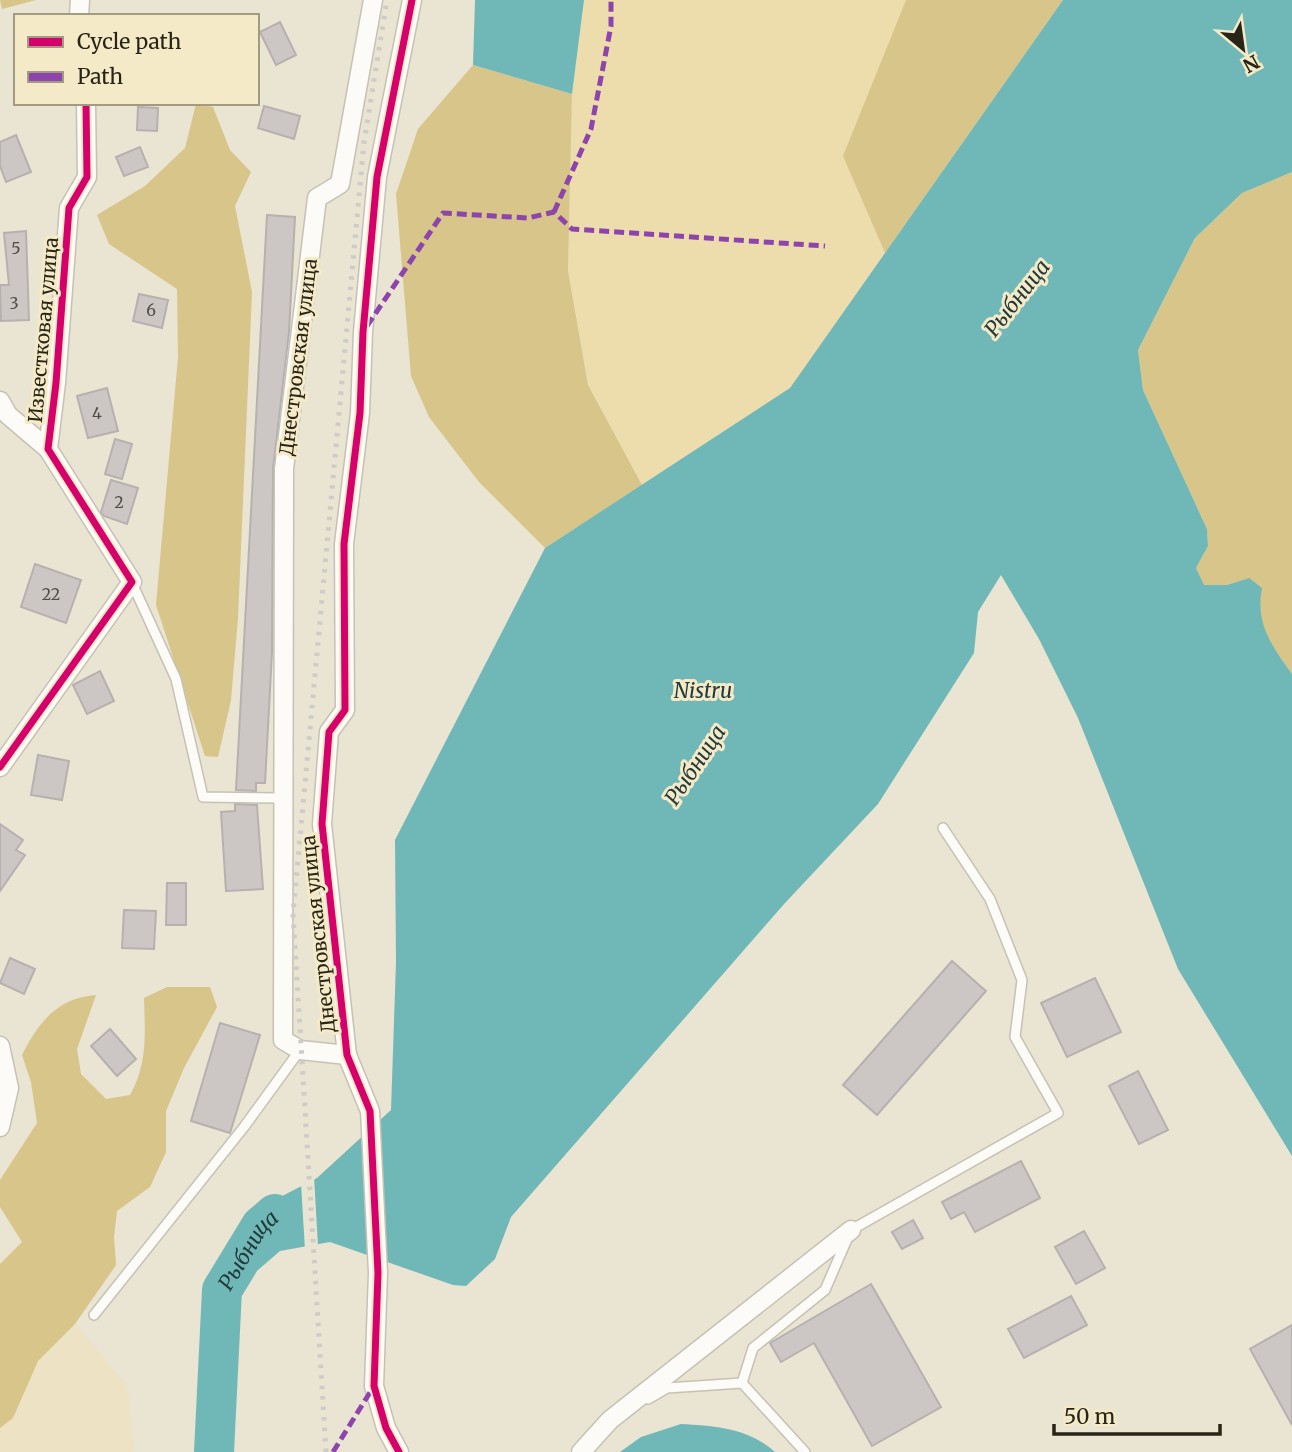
<svg xmlns="http://www.w3.org/2000/svg" width="1292" height="1452" font-family="Merriweather,serif">
  <style>
    .built { fill: #ede2c3 }
    .green { fill: #edddad }
    .forest { fill: #d7c589 }
    .water { fill: #70b8b7 }
    .pier { fill: #eae4d2 }
    .lines { fill: none; stroke-linecap: round; stroke-linejoin: round }
    .river { stroke: #70b8b7; stroke-width: 40 }
    .building { fill: #ccc7c5; stroke: #b6b1ae; stroke-width: 2 }
    .service-casing { stroke: #c6c2b3; stroke-width: 12 }
    .minor-casing { stroke: #c6c2b3; stroke-width: 21 }
    .service { stroke: #fcfbf8; stroke-width: 9 }
    .minor { stroke: #fcfbf8; stroke-width: 18 }
    .rail { stroke: #ceccc7; stroke-width: 5; stroke-dasharray: 3.5 7; stroke-linecap: butt }
    .quiet { stroke: #8e44ad; stroke-width: 5; stroke-dasharray: 10 5; stroke-linecap: butt }
    .cycleway-casing { stroke: #f5eac7; stroke-width: 11 }
    .cycleway { stroke: #d6006c; stroke-width: 7 }
    .labels { text-anchor: middle; dominant-baseline: central; stroke-width: 6; stroke-linejoin: round; paint-order: stroke }
    .number-label { font-size: 16px; fill: #514d42 }
    .street-label { font-size: 19px; fill: #282417; stroke: #f5eac7 }
    .water-label { font-size: 21px; font-style: italic; fill: #223a3b; stroke: #f5eac7 }
  </style>
  <rect width="100%" height="100%" fill="#eae4d2"/>
  <!-- built -->
  <polygon class="built" points="75,1324 127,1385 135,1452 0,1452 0,1428 13,1418 38,1361"/>
  <!-- green -->
  <polygon class="green" points="584,0 906,0 844,156 885,253 790,388 642,485 588,385 568,271 572,94"/>
  <!-- forest -->
  <g class="forest">
    <polygon points="0,0 36,0 2,9"/>
    <polygon points="906,0 1063,0 885,253 843,156"/>
    <polygon points="473,65 572,94 568,271 588,385 642,485 545,548 479,482 429,417 411,376 396,194 418,129"/>
    <polygon points="196,104 213,107 230,150 251,172 235,206 252,292 238,618 231,700 218,757 205,756 156,605 178,357 177,289 109,244 97,215 145,186 185,148"/>
    <polygon points="1292,172 1292,674 1265,636 1249,578 1227,585 1204,586 1196,568 1208,546 1207,529 1143,390 1138,350 1195,238 1242,193"/>
    <path d="M167,987H210L217,1007L184,1068L166,1111V1152L150,1187L117,1211L114,1237L116,1265L75,1324L38,1361L13,1418L0,1428V1264L22,1242L0,1207V1180L37,1123L31,1082L22,1055C39,1022 57,998 96,995L77,1049L81,1074L106,1099L130,1095C148,1064 145,1032 144,998Z"/>
  </g>
  <!-- water -->
  <g class="water">
    <polygon points="475,0 584,0 572,94 473,65"/>
    <path d="M1063,0H1292V172L1242,193L1195,238L1138,350L1143,390L1207,529L1208,546L1196,568L1204,585H1227L1249,578L1262,588C1255,624 1272,646 1292,674V1156L1178,969L1078,718L1039,639L1001,575L978,612L974,653L878,804L785,903L511,1217L495,1259L466,1286L453,1285L330,1242L280,1251L258,1270L229,1245L265,1205L317,1178L391,1110L396,962L395,840L545,548L790,388Z"/>
    <path d="M681,1424C716,1426 748,1428 775,1452H620L641,1437Z"/>
  </g>
  <!-- pier -->
  <polygon class="pier" points="314,1176 318,1247 305,1250 301,1183"/>
  <g class="lines">
    <!-- river -->
    <path class="river" id="s1" d="M214,1452L222,1290L261,1226L275,1214"/>
  </g>
  <!-- building -->
  <g class="building">
    <polygon points="280,22 296,55 276,65 260,32"/>
    <polygon points="264,106 300,116 294,139 258,128"/>
    <polygon points="138,107 158,108 157,131 137,130"/>
    <polygon points="16,135 31,172 6,182 0,166 0,142"/>
    <polygon points="140,147 148,167 124,176 116,157"/>
    <polygon points="267,215 295,217 289,332 273,469 272,652 265,783 256,783 256,791 236,790"/>
    <polygon points="26,231 29,320 1,321 0,285 9,285 4,233"/>
    <polygon points="139,294 168,300 162,328 133,321"/>
    <polygon points="107,388 118,431 88,438 77,396"/>
    <polygon points="115,439 132,444 122,479 105,474"/>
    <polygon points="111,480 138,488 127,524 104,516 101,512"/>
    <polygon points="35,564 81,580 66,623 21,607"/>
    <polygon points="100,671 114,701 87,714 73,685"/>
    <polygon points="38,755 69,761 62,800 31,795"/>
    <polygon points="235,804 257,805 263,889 226,891 221,812 235,811"/>
    <polygon points="0,824 23,840 16,850 25,855 0,891"/>
    <polygon points="167,883 186,883 186,925 166,925"/>
    <polygon points="124,910 156,911 154,949 122,948"/>
    <polygon points="10,958 35,969 24,994 0,983"/>
    <polygon points="952,961 986,991 877,1115 843,1085"/>
    <polygon points="1095,978 1121,1032 1067,1057 1041,1003"/>
    <polygon points="220,1023 260,1035 230,1133 191,1121"/>
    <polygon points="110,1029 136,1059 117,1076 91,1046"/>
    <polygon points="1138,1071 1168,1130 1139,1144 1109,1086"/>
    <polygon points="1021,1161 1040,1198 975,1232 964,1212 951,1219 942,1202"/>
    <polygon points="913,1220 923,1238 902,1249 892,1232"/>
    <polygon points="1084,1231 1105,1268 1076,1284 1055,1247"/>
    <polygon points="871,1284 941,1407 872,1446 814,1343 781,1362 770,1343"/>
    <polygon points="1071,1296 1087,1325 1024,1358 1008,1329"/>
    <polygon points="1292,1325 1292,1425 1250,1349"/>
  </g>
  <g class="lines">
    <!-- service casing -->
    <g class="service-casing">
      <g id="service">
        <polyline points="132,583 176,679 203,797 283,798"/>
        <polyline points="94,1315 244,1127 300,1050"/>
        <polyline points="742,1383 753,1348 825,1290 851,1230 1058,1113 1015,1037 1022,980 990,899 943,828"/>
        <polyline points="648,1399 667,1388 742,1383 805,1452"/>
      </g>
    </g>
    <!-- minor casing -->
    <g class="minor-casing">
      <g id="minor">
        <polyline points="79,16 80,0"/>
        <polyline points="0,401 8,415 48,449"/>
        <polyline points="0,767 132,582 48,449 56,383 69,208 87,177 86,103"/>
        <polyline points="0,1046 9,1088 0,1127"/>
        <polyline points="347,1055 300,1050 283,1040 284,469 317,198 340,184 373,0"/>
        <polyline points="399,1452 386,1428 374,1386 378,1273 370,1111 347,1055 322,824 329,732 345,710 344,544 360,413 363,332 377,177 412,0"/>
        <polyline points="581,1452 610,1420 851,1230"/>
      </g>
    </g>
    <!-- service -->
    <use href="#service" class="service"/>
    <!-- minor -->
    <use href="#minor" class="minor"/>
    <!-- rail -->
    <polyline class="rail" points="326,1452 293,914 364,142 387,0"/>
    <!-- quiet -->
    <g class="quiet">
      <polyline points="554,212 591,129 611,26 611,0"/>
      <polyline points="367,326 443,213 528,218 554,212 572,229 825,246"/>
      <polyline points="333,1452 374,1386"/>
    </g>
    <!-- cycleway casing -->
    <g class="cycleway-casing">
      <g id="cycleway">
        <polyline points="0,767 132,582 48,449 56,383 69,208 87,177 86,103"/>
        <polyline points="399,1452 386,1428 374,1386 378,1273 370,1111 347,1055 322,824 329,732 345,710 344,544 360,413 363,332 377,177 412,0"/>
      </g>
    </g>
    <!-- cycleway -->
    <use href="#cycleway" class="cycleway"/>
  </g>
  <g class="labels">
    <!-- number labels -->
    <g class="number-label">
      <text x="16" y="248">5</text>
      <text x="14" y="303">3</text>
      <text x="151" y="310">6</text>
      <text x="97" y="413">4</text>
      <text x="119" y="502">2</text>
      <text x="51" y="594">22</text>
    </g>
    <!-- street labels -->
    <g class="street-label">
      <text transform="translate(43 330) rotate(-85)">Известковая улица</text>
      <text transform="translate(298 357) rotate(-83)">Днестровская улица</text>
      <text transform="translate(318 934) rotate(-96)">Днестровская улица</text>
    </g>
    <!-- water labels -->
    <g class="water-label">
      <text transform="translate(1017 298) rotate(-52)">Рыбница</text>
      <text x="703" y="690">Nistru</text>
      <text transform="translate(695 765) rotate(-56)">Рыбница</text>
      <text stroke="none"><textPath href="#s1" startOffset="210">Рыбница</textPath></text>
    </g>
  </g>
  <!-- legend -->
  <rect x="14" y="14" width="245" height="91" fill="#f5eac7" stroke="#a39b81" stroke-width="2"/>
  <rect x="28" y="37" width="35" height="10" fill="#d6006c" stroke="#a39b81" stroke-width="2"/>
  <text x="77" y="49" font-size="21" fill="#282417">Cycle path</text>
  <rect x="28" y="72" width="35" height="10" fill="#8e44ad" stroke="#a39b81" stroke-width="2"/>
  <text x="77" y="84" font-size="21" fill="#282417">Path</text>
  <!-- north arrow -->
  <g transform="translate(1243 49) rotate(151)" stroke="#f5eac7" stroke-width="5" paint-order="stroke">
  <path d="M0-5L12 26L0 18L-12 26Z" fill="#282417"/>
  <text y="-10" font-size="19" font-weight="bold" text-anchor="middle" fill="#282417">N</text>
  </g>
  <!-- scale -->
  <path d="M1054 1424v10h166v-10" fill="none" stroke="#282417" stroke-width="3.5"/>
  <text x="1064" y="1424" font-size="21" fill="#282417" stroke="#f5eac7" stroke-width="5" paint-order="stroke">50 m</text>
</svg>
